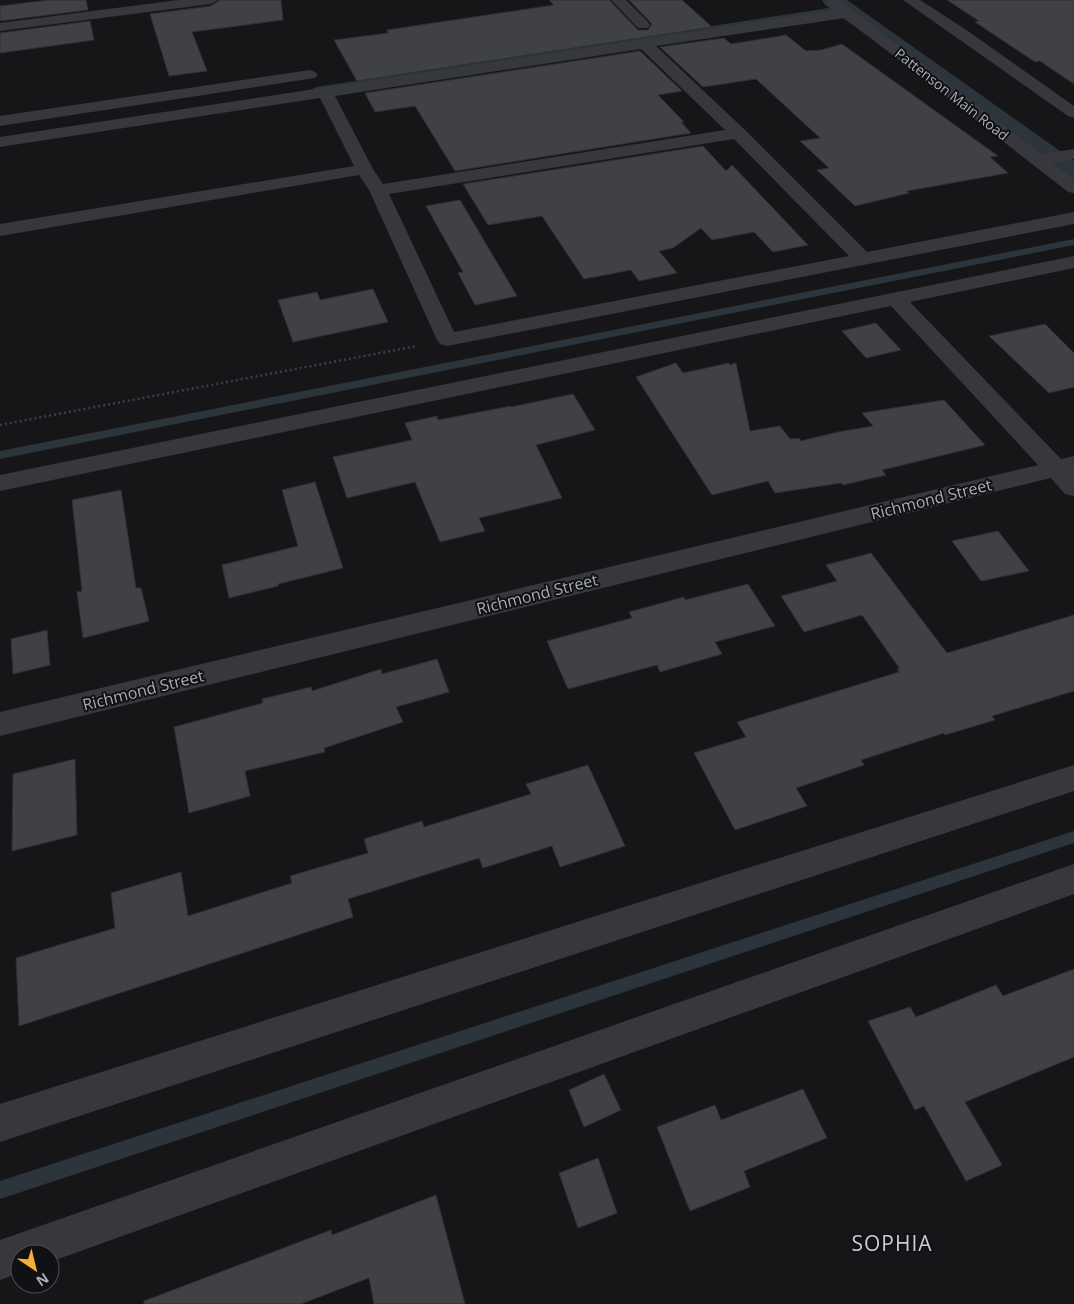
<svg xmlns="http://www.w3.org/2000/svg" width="1074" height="1304" font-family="'Open Sans',sans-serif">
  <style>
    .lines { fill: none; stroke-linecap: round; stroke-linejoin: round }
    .stream { fill: #2c353c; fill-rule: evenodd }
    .canal { fill: #2c353c; fill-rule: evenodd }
    .building { fill: #404145; stroke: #303034 }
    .path { stroke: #3d3f44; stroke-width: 2.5; stroke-dasharray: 2 3; stroke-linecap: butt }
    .minor { fill: #37383d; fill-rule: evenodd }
    .labels { text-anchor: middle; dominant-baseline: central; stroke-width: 4; stroke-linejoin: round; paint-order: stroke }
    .far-street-label { font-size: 14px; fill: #a8adb8; stroke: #111113 }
    .street-label { font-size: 16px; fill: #a8adb8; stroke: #111113 }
    .near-neighbourhood-label { font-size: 21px; letter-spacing: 1px; fill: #c9ccd4; stroke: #111113 }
  </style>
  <rect width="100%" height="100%" fill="#161618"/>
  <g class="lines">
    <!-- stream -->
    <g class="stream">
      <polygon points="842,6 844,7 844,9 316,91 312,89 316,87"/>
      <polygon points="1074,239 1074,245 0,459 0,451"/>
      <polygon points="1074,831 1074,843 0,1199 0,1181"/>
    </g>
    <!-- canal -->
    <polygon class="canal" points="822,0 847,0 1074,161 1074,181 1064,179 825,5"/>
  </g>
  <!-- building -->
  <g class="building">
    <polygon points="49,0 86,0 88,10 0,21 0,6"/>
    <polygon points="220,0 281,0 283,20 192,32 207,71 169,76 150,14 211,6"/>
    <polygon points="549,0 609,0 638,30 648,30 652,24 629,0 682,0 712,27 357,81 334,40 388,33 387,30 554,5"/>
    <polygon points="947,0 1074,0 1074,84 1040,61 1035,62 975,22 979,21"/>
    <polygon points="90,21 94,40 0,53 0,33"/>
    <polygon points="786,35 806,51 821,50 842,44 998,156 990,157 1008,173 907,191 909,193 855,206 817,170 829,168 800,141 820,138 756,79 703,87 660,47 724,38 731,44"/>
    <polygon points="640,51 682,91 658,95 684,122 681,122 691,133 455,171 415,106 375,112 365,93"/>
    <polygon points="703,146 726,171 732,165 808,245 773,252 754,232 712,240 701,228 673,248 659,251 677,273 639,281 631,270 584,279 542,216 488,225 463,184"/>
    <polygon points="460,200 517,296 475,305 458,273 463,272 426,206"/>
    <polygon points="373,289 388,322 293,342 278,300 317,292 320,300"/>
    <polygon points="876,323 901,350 866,358 842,331"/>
    <polygon points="1045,324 1074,353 1074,387 1049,393 989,336"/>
    <polygon points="676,363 683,373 729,363 730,365 736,363 750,431 780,426 790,439 799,438 801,441 838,432 873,426 862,413 944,400 985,445 882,470 886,475 843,485 841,483 775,493 768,481 712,495 636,377"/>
    <polygon points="573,394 595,430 536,445 562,498 479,518 485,531 440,542 415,482 347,498 333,457 412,440 405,423 437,416 438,420 511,406 511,407"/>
    <polygon points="315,482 343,568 278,584 278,586 229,598 222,565 298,546 282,490"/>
    <polygon points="121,490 136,588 141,588 149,621 83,638 77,592 82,591 72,500"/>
    <polygon points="998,531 1029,571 981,581 952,541"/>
    <polygon points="871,553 947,653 1074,615 1074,691 992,716 995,720 945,735 944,733 861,760 864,765 796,788 807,806 735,830 694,753 746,737 737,722 899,672 897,669 900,669 862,615 804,632 781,596 837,581 826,565"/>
    <polygon points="748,584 775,626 715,642 722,654 660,672 657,665 568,689 547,641 632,618 629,612 684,597 685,600"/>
    <polygon points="47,630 50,665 13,674 11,639"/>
    <polygon points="437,659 449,692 396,707 403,722 324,748 325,752 245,771 250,796 189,813 174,727 263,703 262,699 311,687 312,691 381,669 382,674"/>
    <polygon points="75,759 77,835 12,851 13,774"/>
    <polygon points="588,765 625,846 560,867 552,846 483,868 479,858 348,899 353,917 19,1026 16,958 115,928 111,893 181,872 188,916 292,883 290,876 368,853 364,839 422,821 424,827 531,794 526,784"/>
    <polygon points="1074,969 1074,1057 965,1102 1002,1165 966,1181 924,1106 915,1110 868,1021 910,1007 916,1017 996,985 1003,996"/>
    <polygon points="604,1074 621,1110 584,1127 569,1090"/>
    <polygon points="803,1089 827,1138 744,1171 750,1187 690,1211 657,1127 715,1105 721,1120"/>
    <polygon points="598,1158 617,1213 578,1228 559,1173"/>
    <polygon points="436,1195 465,1304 374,1304 369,1278 301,1304 144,1304 144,1301 331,1230 332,1235"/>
  </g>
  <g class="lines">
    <!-- path -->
    <polyline class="path" points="0,425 417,346"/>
    <!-- minor -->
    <g class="minor">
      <polygon points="178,0 218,0 211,4 0,31 0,23"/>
      <polygon points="611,0 626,0 648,22 650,25 648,28 638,28"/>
      <path d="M826,0H839L1041,154L1074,149V159L1052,163L1074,179V193L1068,192L845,18L656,46L744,129L867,252L1074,212V224L447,346L440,344L437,340L369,190L359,175L0,236V224L354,166L320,98L0,147V137L835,10L827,4ZM641,49L725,130L383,184L373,169L335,96ZM734,139L849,256L454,332L389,194Z"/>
      <polygon points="903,0 920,0 968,31 1074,106 1074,118 1068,116"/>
      <polygon points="310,70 315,72 318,75 315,78 0,126 0,116"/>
      <polygon points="1074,256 1074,268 910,302 1061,459 1074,456 1074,496 1065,494 1051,478 0,736 0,712 1038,465 891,306 0,491 0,475"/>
      <polygon points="1074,765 1074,791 0,1142 0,1104"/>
      <polygon points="1074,864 1074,894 50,1262 50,1254 20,1254 20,1273 0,1280 0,1240"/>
    </g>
  </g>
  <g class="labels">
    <!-- far-street labels -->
    <g class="far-street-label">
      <text transform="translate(952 94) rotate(38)">Pattenson Main Road</text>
    </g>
    <!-- street labels -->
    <g class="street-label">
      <text transform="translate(931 499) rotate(-14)">Richmond Street</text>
      <text transform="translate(537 594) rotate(-14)">Richmond Street</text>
      <text transform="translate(143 690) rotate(-14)">Richmond Street</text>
    </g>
    <!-- near-neighbourhood labels -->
    <g class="near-neighbourhood-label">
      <text x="892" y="1243">SOPHIA</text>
    </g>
  </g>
  <!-- north arrow -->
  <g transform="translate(35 1269) rotate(145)"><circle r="24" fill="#111113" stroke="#4d4f55"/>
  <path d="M0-4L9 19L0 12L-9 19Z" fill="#f2b134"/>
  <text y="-8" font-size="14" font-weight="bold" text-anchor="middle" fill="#a8adb8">N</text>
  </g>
</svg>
